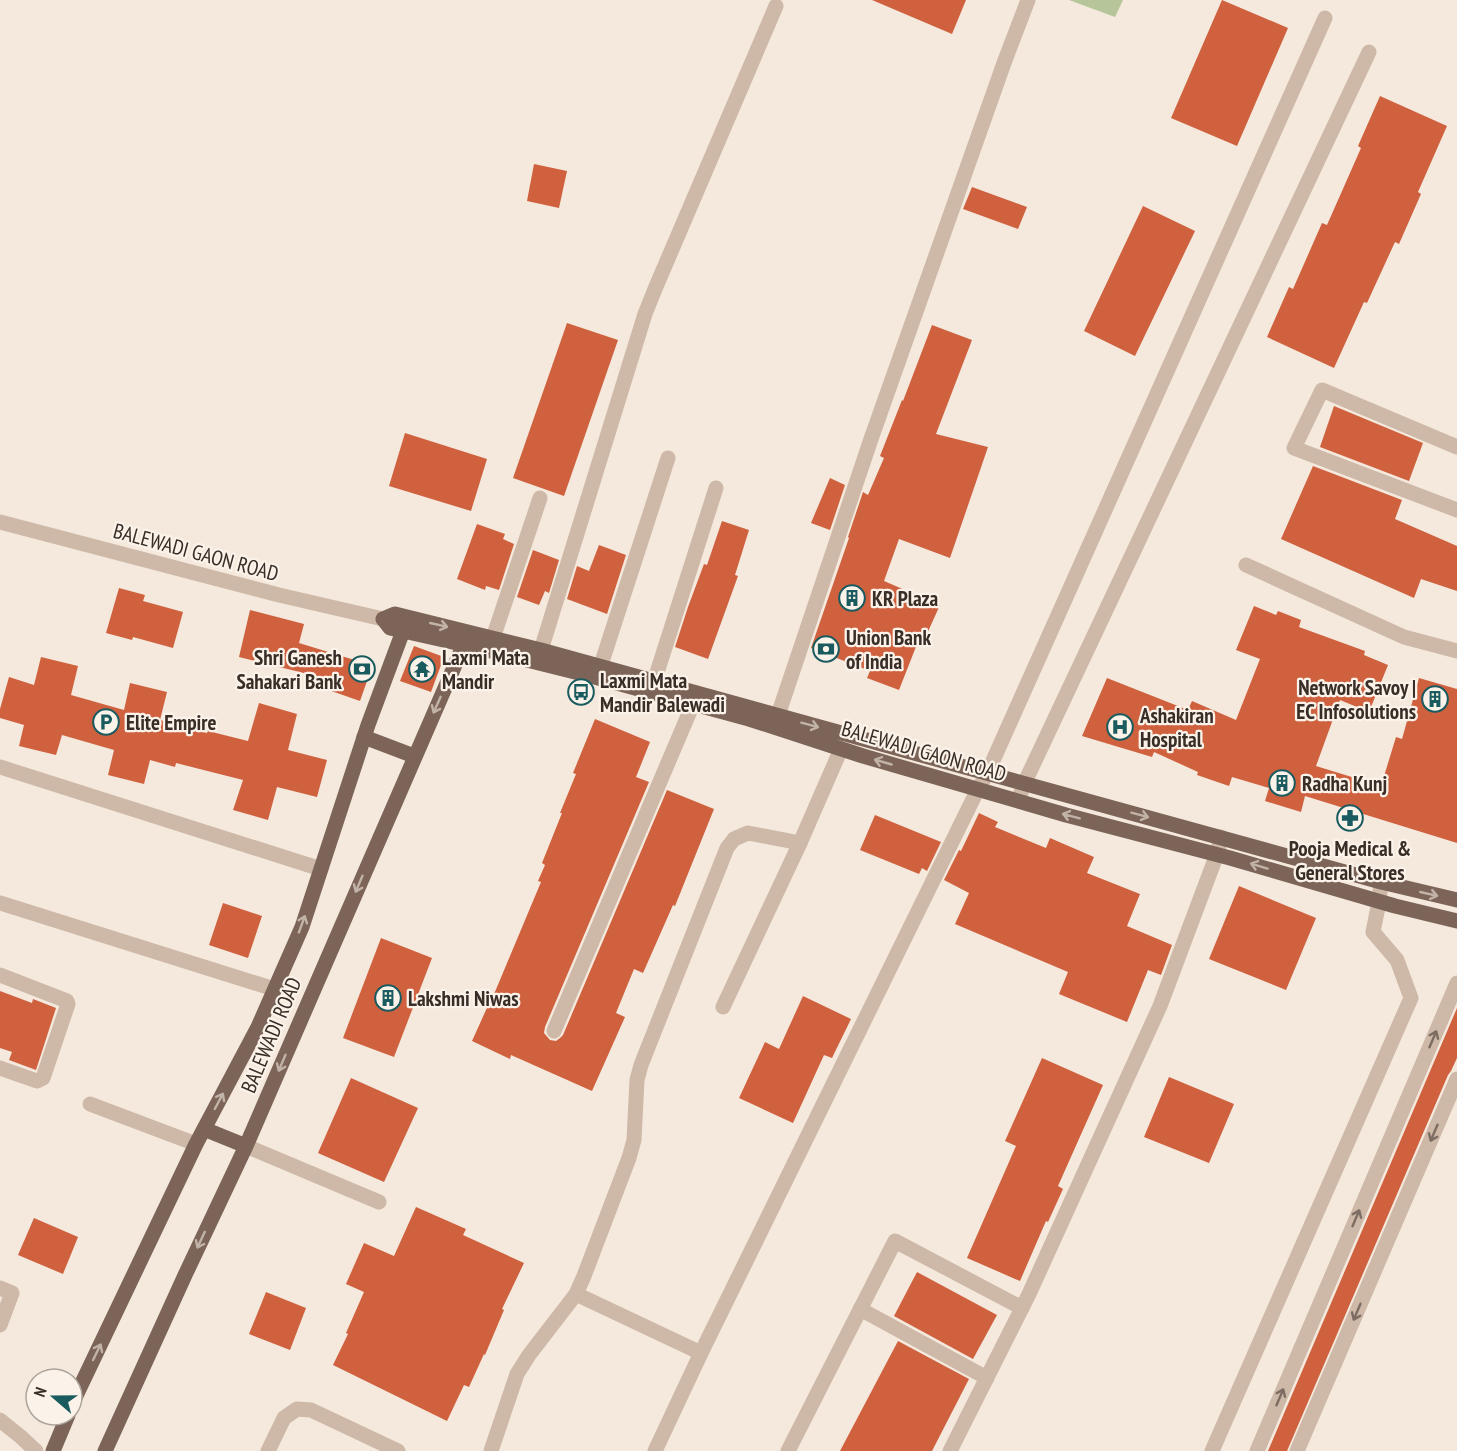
<svg xmlns="http://www.w3.org/2000/svg" width="1457" height="1451" font-family="'PT Sans Narrow',sans-serif">
  <style>
    .grass { fill: #b7c59b }
    .building { fill: #cf613f }
    .lines { fill: none; stroke-linecap: round; stroke-linejoin: round }
    .minor { stroke: #ceb8a7; stroke-width: 15 }
    .major { stroke: #7c6458; stroke-width: 15 }
    .oneway { stroke: #c2b3a8 }
    .oneway2 { stroke: #7c6c61 }
    .labels { text-anchor: middle; dominant-baseline: central; stroke-width: 4.5; stroke-linejoin: round; paint-order: stroke }
    .street-label { font-size: 21px; fill: #392d28; stroke: #fbf3e9 }
    .poi-label { font-size: 21px; font-weight: bold; fill: #392d28; stroke: #fbf3e9; text-anchor: start }
  </style>
  <rect width="100%" height="100%" fill="#f4e9dc"/>
  <!-- grass -->
  <polygon class="grass" points="1069,0 1123,0 1115,17"/>
  <!-- building -->
  <g class="building">
    <polygon points="872,0 966,0 952,34"/>
    <polygon points="1222,0 1288,28 1237,146 1171,118"/>
    <polygon points="1380,96 1447,126 1418,192 1421,194 1399,244 1395,242 1367,303 1364,302 1334,368 1267,337 1289,287 1293,289 1322,223 1327,225 1361,148 1358,146"/>
    <polygon points="534,164 567,171 559,208 527,201"/>
    <polygon points="972,187 1027,207 1018,229 963,209"/>
    <polygon points="1143,206 1195,231 1135,356 1084,331"/>
    <polygon points="567,323 618,340 564,496 513,478"/>
    <polygon points="932,325 972,340 936,434 988,447 950,558 899,539 884,581 940,605 926,636 921,634 899,690 867,678 870,671 811,648 849,538 848,537 863,492 868,495 884,458 880,456 902,400 903,401"/>
    <polygon points="1334,406 1423,443 1409,481 1320,447"/>
    <polygon points="405,433 487,459 471,511 389,486"/>
    <polygon points="1313,466 1402,500 1395,519 1457,546 1457,591 1421,579 1414,598 1281,539"/>
    <polygon points="830,478 845,485 830,530 811,523"/>
    <polygon points="722,521 749,530 735,575 738,576 708,659 675,647 688,607 704,564 707,565"/>
    <polygon points="477,524 505,534 503,539 514,544 499,590 486,586 485,590 457,579"/>
    <polygon points="599,545 626,555 607,614 567,599 577,566 589,571"/>
    <polygon points="533,550 559,560 549,593 545,591 539,605 517,597"/>
    <polygon points="119,588 145,595 143,601 183,612 173,648 133,637 132,640 106,633"/>
    <polygon points="1254,606 1276,615 1278,611 1301,620 1299,627 1365,651 1364,655 1388,665 1369,712 1340,700 1316,766 1381,786 1396,737 1402,739 1419,678 1457,689 1457,843 1305,796 1301,812 1265,801 1269,788 1232,777 1229,786 1197,775 1198,772 1154,752 1152,757 1082,736 1107,678 1188,710 1192,701 1236,720 1260,659 1236,650"/>
    <polygon points="250,610 304,624 299,643 361,662 372,667 360,701 317,686 320,677 239,657"/>
    <polygon points="414,646 444,657 431,692 400,681"/>
    <polygon points="41,657 78,666 71,695 124,710 130,683 167,692 160,720 207,733 208,731 248,741 259,703 297,714 288,750 327,760 317,797 277,787 268,820 233,810 243,780 176,763 175,767 150,760 144,784 108,775 114,750 62,735 56,755 19,746 24,725 0,718 0,709 9,677 34,685"/>
    <polygon points="595,719 650,742 636,777 649,782 545,1027 544,1033 550,1040 556,1041 560,1038 563,1035 667,790 714,809 675,906 673,905 643,973 634,969 616,1013 625,1017 592,1091 511,1055 510,1059 472,1041 491,999 492,999 541,882 538,881 545,865 542,863 562,813 560,813 576,774 573,773"/>
    <polygon points="979,813 998,822 995,827 1046,848 1050,838 1094,857 1087,873 1140,894 1127,926 1172,945 1161,975 1148,970 1127,1022 1059,994 1068,972 955,924 969,893 944,880 959,850 961,851"/>
    <polygon points="875,815 941,842 927,871 922,868 919,874 860,850"/>
    <polygon points="1239,886 1316,918 1286,990 1209,959"/>
    <polygon points="223,903 262,916 248,958 209,945"/>
    <polygon points="381,938 432,958 394,1057 343,1038"/>
    <polygon points="0,991 32,1003 33,999 56,1008 36,1070 9,1060 12,1052 0,1048"/>
    <polygon points="803,996 851,1019 832,1058 824,1055 793,1123 739,1098 765,1042 779,1049"/>
    <polygon points="1457,1008 1457,1058 1451,1071 1448,1075 1287,1451 1268,1451"/>
    <polygon points="1042,1058 1103,1085 1058,1186 1063,1189 1048,1222 1046,1221 1020,1281 967,1258 1016,1146 1005,1141"/>
    <polygon points="1169,1077 1234,1104 1209,1163 1144,1137"/>
    <polygon points="351,1078 418,1108 384,1182 318,1153"/>
    <polygon points="416,1207 466,1229 463,1235 524,1263 502,1309 504,1310 485,1355 484,1354 469,1387 464,1385 447,1421 333,1365 348,1334 346,1333 364,1292 346,1284 364,1243 394,1256"/>
    <polygon points="34,1218 78,1237 63,1274 18,1255"/>
    <polygon points="917,1272 997,1315 973,1359 894,1316"/>
    <polygon points="266,1292 306,1308 290,1350 249,1334"/>
    <polygon points="898,1341 969,1379 932,1451 840,1451"/>
  </g>
  <g class="lines">
    <!-- minor -->
    <g class="minor">
      <polyline points="1457,447 1322,390 1294,448 1457,510"/>
      <polyline points="0,522 279,595 383,619"/>
      <polyline points="1246,565 1404,637 1457,651"/>
      <polyline points="493,638 540,498"/>
      <polyline points="541,650 645,314 655,289 776,6"/>
      <polyline points="600,668 668,458"/>
      <polyline points="654,682 716,488"/>
      <polyline points="774,727 871,439 1004,63 1028,0"/>
      <polyline points="0,767 321,869"/>
      <polyline points="1018,801 1024,784 1369,52"/>
      <polyline points="0,903 274,989"/>
      <polyline points="0,975 67,1001 68,1004 43,1078 37,1081 0,1068"/>
      <polyline points="723,1007 800,843 841,749"/>
      <polyline points="554,1031 693,704"/>
      <polyline points="90,1104 196,1144"/>
      <polyline points="246,1146 379,1202"/>
      <polyline points="0,1288 12,1293 0,1325"/>
      <polyline points="576,1294 701,1353"/>
      <polyline points="860,1309 987,1378"/>
      <polyline points="0,1420 21,1437 36,1451"/>
      <polyline points="268,1451 284,1418 297,1409 311,1410 398,1451"/>
      <polyline points="491,1451 517,1374 529,1355 576,1294 584,1276 629,1158 634,1140 637,1080 641,1065 727,848 734,839 748,833 800,843"/>
      <polyline points="655,1451 701,1353 978,789 987,774 1325,18"/>
      <polyline points="788,1451 895,1241 1022,1308"/>
      <polyline points="950,1451 1029,1294 1160,1006 1217,854 1221,837"/>
      <polyline points="1212,1451 1411,998 1397,960 1373,932 1379,902 1381,882"/>
      <polyline points="1257,1451 1457,983"/>
      <polyline points="1297,1451 1457,1079"/>
    </g>
    <!-- major -->
    <g class="major">
      <polyline points="364,737 414,756"/>
      <polyline points="1457,900 1381,882 541,650 395,614 383,619 390,628 479,648 587,675 749,719 863,756 1066,815 1230,858 1395,906 1457,921"/>
      <polyline points="204,1129 246,1146"/>
      <polyline points="72,1404 196,1144 258,1027 302,927 368,725 403,631 405,622"/>
      <polyline points="53,1451 68,1415"/>
      <polyline points="105,1451 186,1273 246,1146 468,635"/>
    </g>
  </g>
  <!-- one-way arrows -->
  <defs><path id="oneway-shaft" d="M-6 0H5M1.5-3L5.5 0L1.5 3" fill="none" stroke-width="1.6" stroke-linecap="round" stroke-linejoin="round" transform="scale(1.5)"/></defs>
  <g class="oneway">
    <use href="#oneway-shaft" transform="translate(439 625) rotate(13)"/>
    <use href="#oneway-shaft" transform="translate(437 705) rotate(114)"/>
    <use href="#oneway-shaft" transform="translate(810 725) rotate(15)"/>
    <use href="#oneway-shaft" transform="translate(883 762) rotate(-164)"/>
    <use href="#oneway-shaft" transform="translate(1140 815) rotate(15)"/>
    <use href="#oneway-shaft" transform="translate(1071 816) rotate(-165)"/>
    <use href="#oneway-shaft" transform="translate(1259 866) rotate(-163)"/>
    <use href="#oneway-shaft" transform="translate(359 884) rotate(113)"/>
    <use href="#oneway-shaft" transform="translate(1429 894) rotate(13)"/>
    <use href="#oneway-shaft" transform="translate(302 924) rotate(-70)"/>
    <use href="#oneway-shaft" transform="translate(282 1063) rotate(113)"/>
    <use href="#oneway-shaft" transform="translate(219 1101) rotate(-62)"/>
    <use href="#oneway-shaft" transform="translate(201 1240) rotate(115)"/>
    <use href="#oneway-shaft" transform="translate(97 1352) rotate(-64)"/>
  </g>
  <g class="oneway2">
    <use href="#oneway-shaft" transform="translate(1433 1039) rotate(-67)"/>
    <use href="#oneway-shaft" transform="translate(1434 1133) rotate(113)"/>
    <use href="#oneway-shaft" transform="translate(1356 1218) rotate(-67)"/>
    <use href="#oneway-shaft" transform="translate(1357 1312) rotate(113)"/>
    <use href="#oneway-shaft" transform="translate(1280 1397) rotate(-67)"/>
  </g>
  <!-- icons -->
  <defs>
    <g id="building-ring" transform="scale(1.35)"><circle r="9.5" fill="#fbf3e9" stroke="#1a5b5f" stroke-width="1.5"/><path d="M-4-6H4V6H1V3H-1V6H-4ZM-2.5-4.3h1.7v1.8h-1.7ZM.8-4.3h1.7v1.8H.8ZM-2.5-1h1.7V.8h-1.7ZM.8-1h1.7V.8H.8Z" fill="#1a5b5f"/></g>
    <g id="bank-ring" transform="scale(1.35)"><circle r="9.5" fill="#fbf3e9" stroke="#1a5b5f" stroke-width="1.5"/><path d="M-6-4H6V4H-6ZM0-2.3a2.3 2.3 0 1 0 0 4.6a2.3 2.3 0 1 0 0-4.6Z" fill="#1a5b5f"/></g>
    <g id="temple-ring" transform="scale(1.35)"><circle r="9.5" fill="#fbf3e9" stroke="#1a5b5f" stroke-width="1.5"/><path d="M0-6L5-2H3V0L6.5 2.5H4V6H1.5V3h-3V6H-4V2.5H-6.5L-3 0V-2H-5Z" fill="#1a5b5f"/></g>
    <g id="bus-ring" transform="scale(1.35)"><circle r="9.5" fill="#fbf3e9" stroke="#1a5b5f" stroke-width="1.5"/><path d="M-5-6H5V4H4V6H2V4H-2V6H-4V4H-5ZM-3.5-4V0h7V-4ZM-3.5 1.2v1.5H-2V1.2ZM2 1.2v1.5H3.5V1.2Z" fill="#1a5b5f"/></g>
    <g id="parking-ring" transform="scale(1.35)"><circle r="9.5" fill="#fbf3e9" stroke="#1a5b5f" stroke-width="1.5"/><path d="M-3.5-5.5H1a3.5 3.5 0 0 1 0 7H-1V5.5H-3.5ZM-1-3.4V-.6H.8a1.4 1.4 0 0 0 0-2.8Z" fill="#1a5b5f"/></g>
    <g id="hospital-ring" transform="scale(1.35)"><circle r="9.5" fill="#fbf3e9" stroke="#1a5b5f" stroke-width="1.5"/><path d="M-5-5h3v3.5h4V-5h3V5h-3V1.5h-4V5h-3Z" fill="#1a5b5f"/></g>
    <g id="pharmacy-ring" transform="scale(1.35)"><circle r="9.5" fill="#fbf3e9" stroke="#1a5b5f" stroke-width="1.5"/><path d="M-2-6h4v4h4v4h-4v4h-4v-4h-4v-4h4Z" fill="#1a5b5f"/></g>
  </defs>
  <g fill-rule="evenodd">
    <use href="#building-ring" x="852" y="598"/>
    <use href="#bank-ring" x="826" y="649"/>
    <use href="#bank-ring" x="362" y="669"/>
    <use href="#temple-ring" x="422" y="669"/>
    <use href="#bus-ring" x="581" y="692"/>
    <use href="#building-ring" x="1435" y="699"/>
    <use href="#parking-ring" x="106" y="722"/>
    <use href="#hospital-ring" x="1120" y="727"/>
    <use href="#building-ring" x="1282" y="783"/>
    <use href="#pharmacy-ring" x="1350" y="818"/>
    <use href="#building-ring" x="388" y="998"/>
  </g>
  <g class="labels">
    <!-- street labels -->
    <g class="street-label">
      <text transform="translate(196 552) rotate(15)">BALEWADI GAON ROAD</text>
      <text transform="translate(924 751) rotate(16)">BALEWADI GAON ROAD</text>
      <text transform="translate(271 1035) rotate(-67)">BALEWADI ROAD</text>
    </g>
    <!-- poi labels -->
    <g class="poi-label">
      <text x="872" y="598">KR Plaza</text>
      <text x="846" y="637">Union Bank<tspan x="846" dy="24">of India</tspan></text>
      <text x="342" y="657" text-anchor="end">Shri Ganesh<tspan x="342" dy="24">Sahakari Bank</tspan></text>
      <text x="442" y="657">Laxmi Mata<tspan x="442" dy="24">Mandir</tspan></text>
      <text x="600" y="680">Laxmi Mata<tspan x="600" dy="24">Mandir Balewadi</tspan></text>
      <text x="1416" y="687" text-anchor="end">Network Savoy |<tspan x="1416" dy="24">EC Infosolutions</tspan></text>
      <text x="1140" y="715">Ashakiran<tspan x="1140" dy="24">Hospital</tspan></text>
      <text x="126" y="722">Elite Empire</text>
      <text x="1302" y="783">Radha Kunj</text>
      <text x="1350" y="848" text-anchor="middle">Pooja Medical &amp;<tspan x="1350" dy="24">General Stores</tspan></text>
      <text x="408" y="998">Lakshmi Niwas</text>
    </g>
  </g>
  <!-- north arrow -->
  <g transform="translate(54 1397) rotate(290)"><circle r="28" fill="#fbf3e9" stroke="#ada49c" stroke-width="1.5"/>
  <path d="M0-4.5L10 22L0 15L-10 22Z" fill="#1a5b5f"/>
  <text y="-9" font-size="16" font-weight="bold" text-anchor="middle" fill="#392d28">N</text>
  </g>
</svg>
